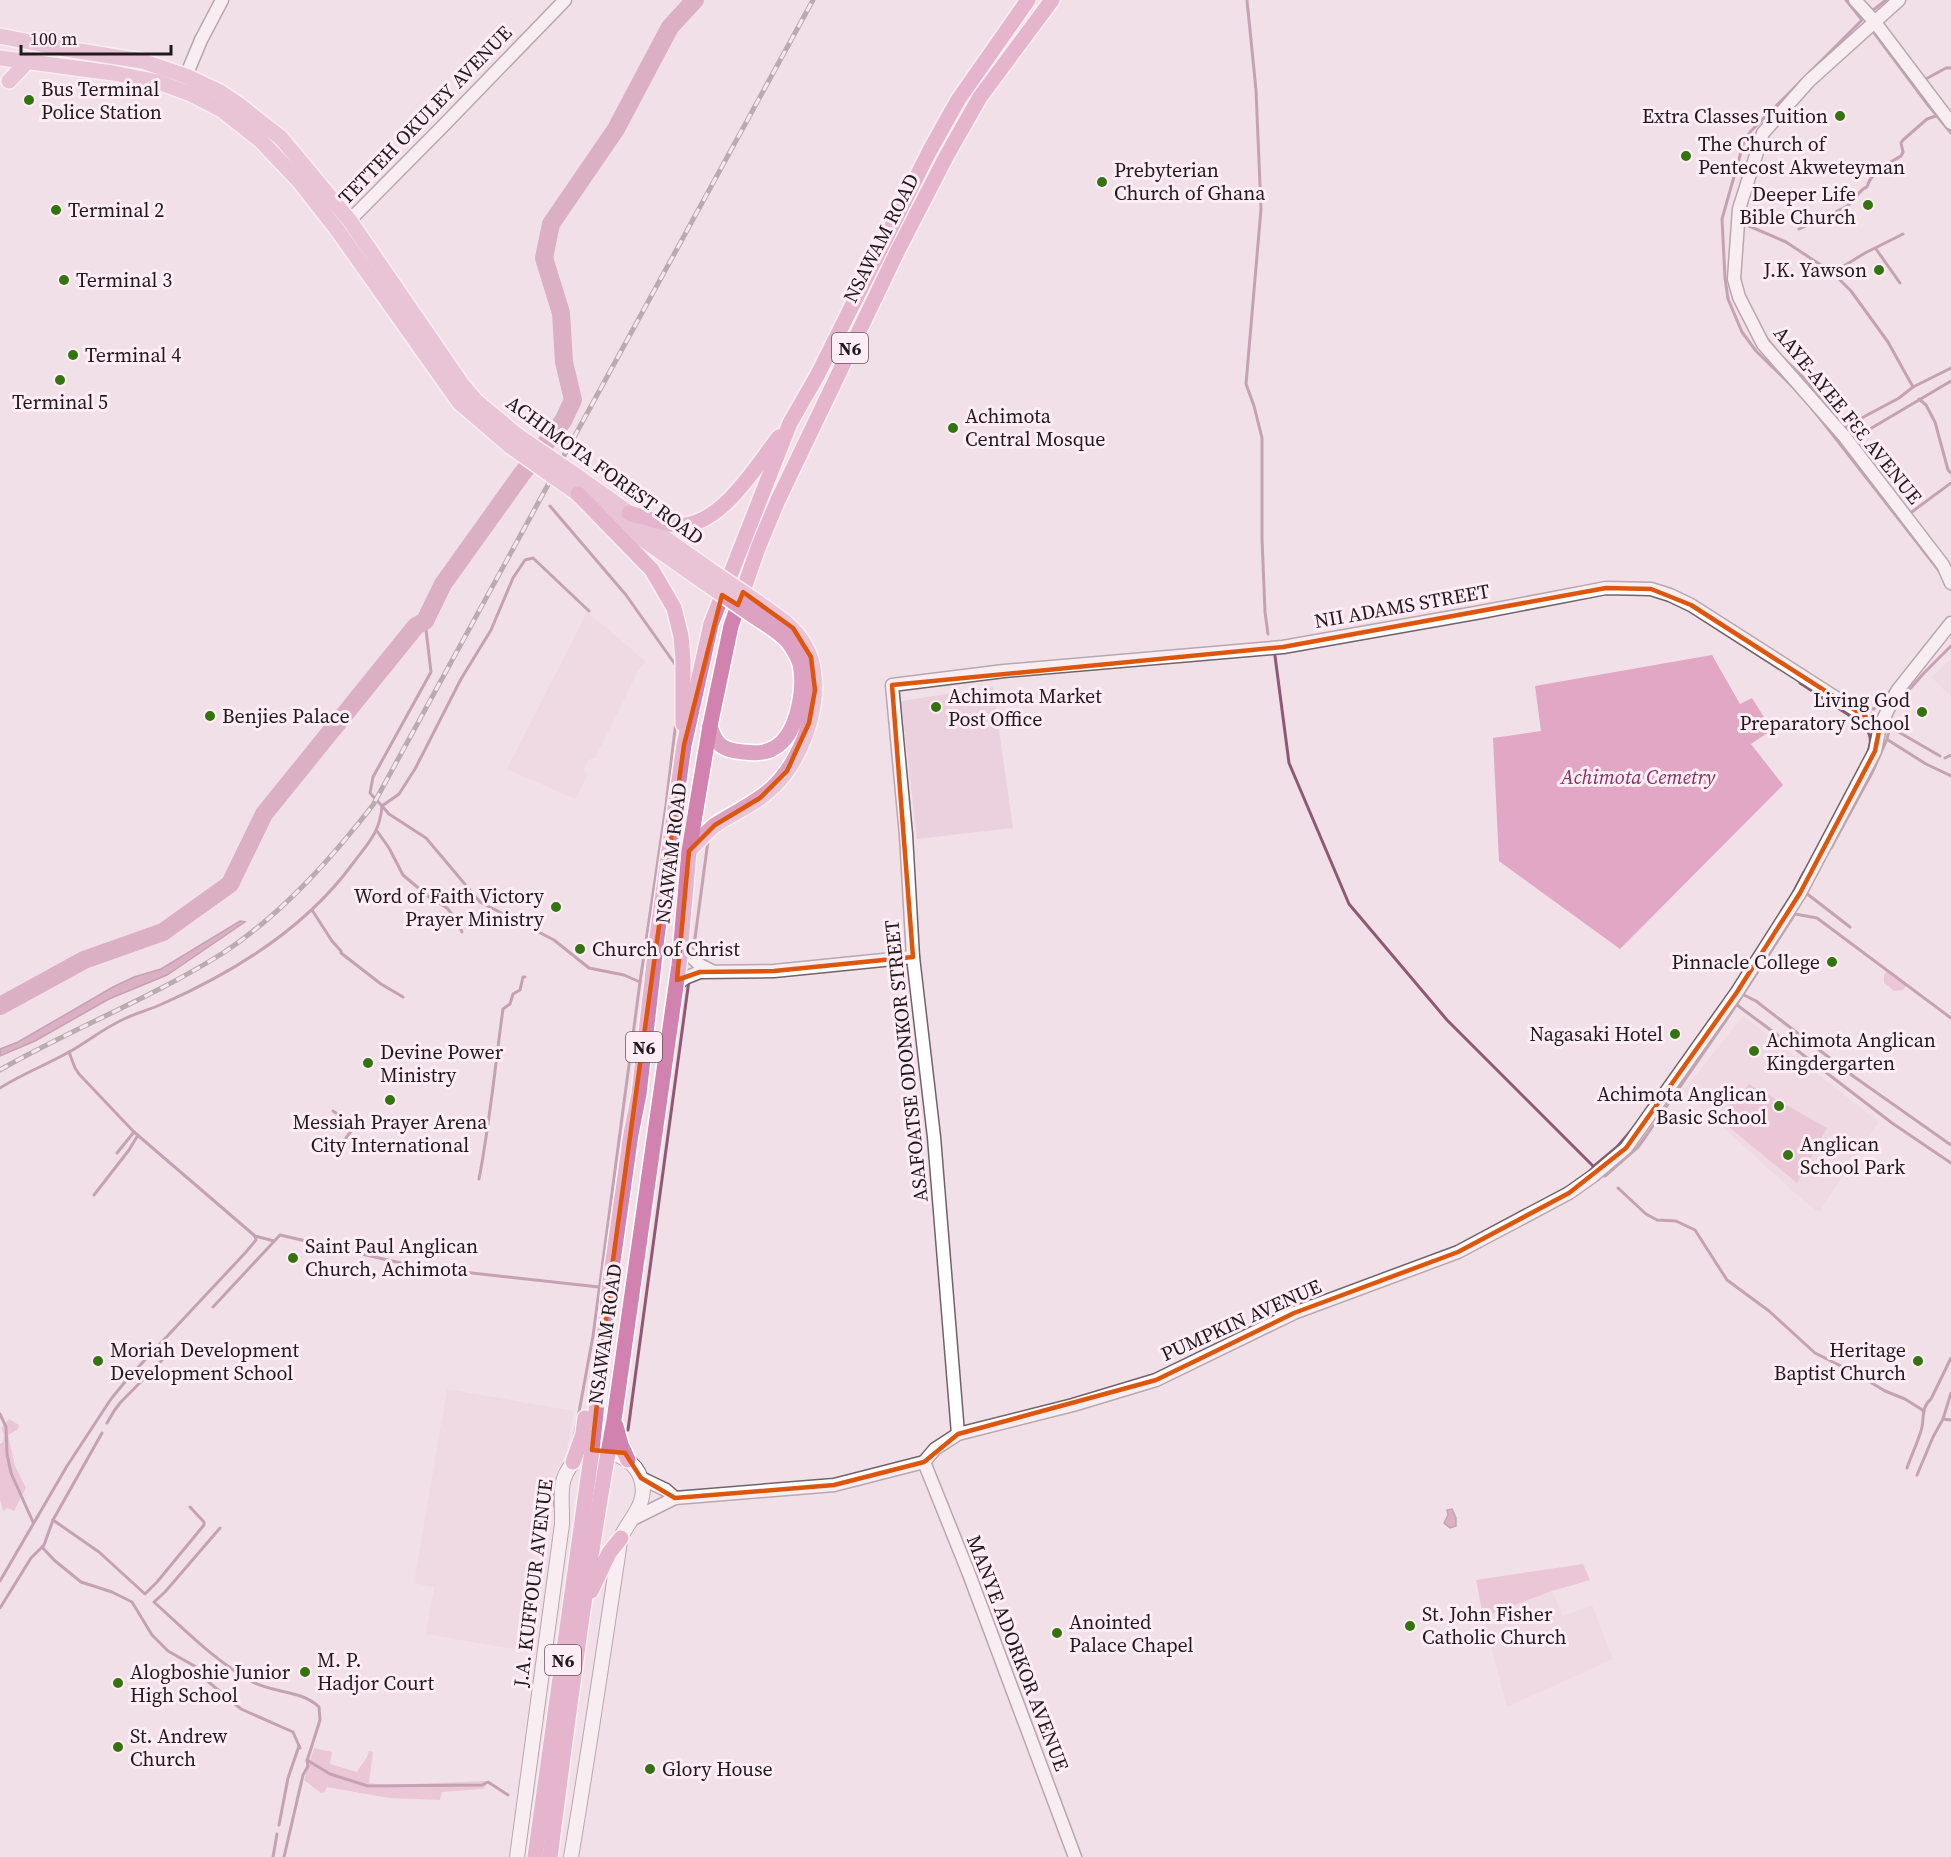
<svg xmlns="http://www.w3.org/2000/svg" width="1951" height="1857" font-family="'Source Serif 4',serif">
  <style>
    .built { fill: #ebd1dd }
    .green { fill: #e1a7c4 }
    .water { fill: #be739a; stroke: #8f5874; stroke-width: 1.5 }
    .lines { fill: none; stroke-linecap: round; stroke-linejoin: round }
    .stream { stroke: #8f5874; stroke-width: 3 }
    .river { stroke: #be739a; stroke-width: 18 }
    .tertiary-casing { stroke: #716269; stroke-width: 15 }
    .secondary-casing { stroke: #716269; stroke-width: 16 }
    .primary-casing { stroke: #fff; stroke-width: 18 }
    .trunk-casing { stroke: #fff; stroke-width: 18 }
    .tertiary { stroke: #fff; stroke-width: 12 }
    .secondary { stroke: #fff; stroke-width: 14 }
    .primary { stroke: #dda1c2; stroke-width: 15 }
    .trunk { stroke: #d282ae; stroke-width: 15 }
    .rail-casing { stroke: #756a6f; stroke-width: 5 }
    .rail { stroke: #ffedf5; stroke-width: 3; stroke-dasharray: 9; stroke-linecap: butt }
    .primary-bridge-casing { stroke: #fff; stroke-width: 18; stroke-linecap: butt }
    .primary-bridge { stroke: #dda1c2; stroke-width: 15 }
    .marked { fill: none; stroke: #de560d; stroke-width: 4.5; stroke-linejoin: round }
    .poi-dot { fill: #337410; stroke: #ffedf5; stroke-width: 2 }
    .labels { text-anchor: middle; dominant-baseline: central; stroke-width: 6; stroke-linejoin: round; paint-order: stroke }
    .shield { fill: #ffedf5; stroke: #64595e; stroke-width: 1.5 }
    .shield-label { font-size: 18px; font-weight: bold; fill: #211a1d }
    .poi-label { font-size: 20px; fill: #211a1d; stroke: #ffedf5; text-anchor: start }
    .street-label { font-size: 20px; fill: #211a1d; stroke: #ffedf5 }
    .park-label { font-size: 20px; font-style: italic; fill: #872d62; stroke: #ffedf5 }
  </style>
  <rect width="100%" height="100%" fill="#f2e0e8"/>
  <!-- built -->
  <g class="built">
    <polygon points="587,612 646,661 638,671 595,758 588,760 583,771 588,774 575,799 507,769"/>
    <polygon points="1951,659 1951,697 1931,677"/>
    <polygon points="993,687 1013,828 917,839 901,701"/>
    <polygon points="1743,1016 1879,1122 1819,1212 1805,1202 1683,1091"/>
    <polygon points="447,1389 574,1411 566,1454 546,1490 519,1650 426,1634 434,1587 414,1583"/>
    <polygon points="1552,1591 1563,1616 1592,1605 1613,1659 1507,1707 1483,1617"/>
  </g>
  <!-- green -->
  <g class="green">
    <polygon points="1712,655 1740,704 1752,698 1772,730 1751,744 1783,785 1620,949 1499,861 1493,738 1541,731 1535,686"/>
    <polygon points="1888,970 1907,985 1903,990 1894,991 1884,983 1884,975"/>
    <polygon points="1749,1084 1827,1128 1797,1183 1718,1118"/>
    <polygon points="9,1419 19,1425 18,1429 8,1435 15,1466 26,1488 14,1511 7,1508 3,1511 0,1499 0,1444 3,1442 4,1434 1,1428"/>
    <polygon points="1583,1564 1590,1580 1552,1591 1483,1617 1476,1580"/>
    <path d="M314,1748L332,1752L330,1764L357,1772C361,1764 367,1760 369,1751L373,1752L369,1783L387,1785L486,1781V1786L483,1789L442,1792L440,1800L389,1798L327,1787L325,1792L321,1793L304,1780Z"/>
  </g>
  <!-- water -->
  <g class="water">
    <polygon points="240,921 245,922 167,975 109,999 35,1041 0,1056 0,1049 18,1042 113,987 134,977 161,969"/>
    <polygon points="1452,1509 1456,1518 1456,1526 1450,1528 1444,1523 1448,1515 1447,1510"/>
  </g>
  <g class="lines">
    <!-- stream -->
    <g class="stream">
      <polyline points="1247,0 1256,90 1261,209 1246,384 1254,406 1262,438 1262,539 1265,612 1268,634"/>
      <polyline points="1872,11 1886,0"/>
      <polyline points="1872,30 1928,105 1951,133"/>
      <polyline points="1807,75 1862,20 1846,0"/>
      <polyline points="1924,80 1946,68 1951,68"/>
      <polyline points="1744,213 1749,196"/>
      <polyline points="1742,223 1786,242 1833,273 1851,291 1888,342 1913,387"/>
      <path d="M1799,229C1814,221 1832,215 1847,206C1856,200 1858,190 1867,187C1870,173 1889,163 1901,156L1903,152L1901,143L1903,140L1927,119L1936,116"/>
      <polyline points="1876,249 1900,283"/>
      <polyline points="1834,272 1865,253 1903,234"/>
      <polyline points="1764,335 1777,351"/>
      <polyline points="1781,356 1806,380 1838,421"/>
      <polyline points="1799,393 1756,351 1742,332 1728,299 1725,278 1722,219 1743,145 1750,132 1802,80"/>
      <polyline points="1919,399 1926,405 1935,422 1948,470 1951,473"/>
      <polyline points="1811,407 1940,572"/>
      <polyline points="1843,428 1899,398 1913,387 1951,368"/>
      <polyline points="1853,439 1951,381"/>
      <polyline points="550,506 626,595 677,667"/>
      <polyline points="1909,514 1951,483"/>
      <polyline points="589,611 533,558 525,560 513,578 491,630 461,679 415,769 399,794 382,806 389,814 426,838 480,902 554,940 589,968 624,975 640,982"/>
      <polyline points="1275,656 1289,763 1349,904 1447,1020 1595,1168"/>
      <path d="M1800,683L1864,725C1871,735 1872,740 1868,752"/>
      <polyline points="1895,706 1923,674 1951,646"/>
      <polyline points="1861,707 1874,709 1892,689"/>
      <polyline points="1890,727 1940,756"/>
      <polyline points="1888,740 1926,764 1951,776"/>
      <polyline points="1945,758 1951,755"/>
      <polyline points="377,831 389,848 403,875 429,897 447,908 456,919 462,932"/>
      <polyline points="1831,848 1873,771 1887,739 1890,727 1888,719"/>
      <polyline points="1807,891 1806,893 1850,927"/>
      <polyline points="1792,895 1804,872"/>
      <polyline points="312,910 332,941 341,951 341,953 381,984 403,997"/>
      <polyline points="693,953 708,841"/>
      <polyline points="1744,995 1756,1001 1853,1076 1951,1145"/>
      <polyline points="1737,1005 1764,1025 1892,1123 1951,1163"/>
      <polyline points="69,1052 75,1068 79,1074 134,1132 255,1236 274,1241"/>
      <path d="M0,1088C22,1074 46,1065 69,1052C87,1042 104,1028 124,1019C136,1013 149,1010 162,1004C235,972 307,927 354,862C369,842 380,832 382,806L370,793L373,777L431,672L425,621"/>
      <polyline points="333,1111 355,1126 346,1138"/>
      <polyline points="117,1153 134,1132"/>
      <polyline points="1593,1167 1617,1147 1635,1126"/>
      <polyline points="1602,1174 1605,1176 1638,1147 1646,1136 1731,1013 1795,914 1817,918 1951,1018"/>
      <path d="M479,1179C490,1122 495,1066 503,1009L510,1004L513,994L520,990L523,977H525"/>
      <polyline points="1618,1188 1646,1214 1657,1220 1676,1221 1695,1230 1727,1280 1769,1311 1815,1353 1857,1374 1885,1391 1905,1399 1924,1411"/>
      <polyline points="94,1195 129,1150 138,1135"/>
      <polyline points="357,1253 362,1240"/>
      <polyline points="213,1307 280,1235 418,1267 599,1287"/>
      <polyline points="0,1414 6,1427 7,1454 11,1473 33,1522"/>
      <polyline points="1943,1419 1951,1420"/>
      <polyline points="107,1423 114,1411 120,1403 170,1352"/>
      <polyline points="628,1430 689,980"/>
      <polyline points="102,1433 53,1520 99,1552 145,1594 157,1582 204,1525 204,1522 190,1507"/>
      <polyline points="574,1439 593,1336 640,982 666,805 676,721"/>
      <path d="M1907,1468C1911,1456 1917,1444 1921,1431C1925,1420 1920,1408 1931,1399L1951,1358"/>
      <polyline points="1917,1475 1933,1437 1943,1419 1951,1393"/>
      <path d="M555,1507C553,1495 553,1483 560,1473"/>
      <path d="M220,1528L165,1592L154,1602C184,1629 215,1661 251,1681C271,1693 302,1690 319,1707L320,1720L307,1761L308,1766L303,1775L284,1857"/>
      <polyline points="42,1547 54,1560 81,1582 112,1592 132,1602 152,1635 168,1651 198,1668 205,1679 241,1709 293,1732 300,1748"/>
      <polyline points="0,1581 67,1466 111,1399 129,1377 246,1252 256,1240 255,1236"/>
      <polyline points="0,1608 31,1558 44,1545 53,1520"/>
      <polyline points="307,1760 330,1774 368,1786 482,1785 488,1782 508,1795"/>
      <polyline points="279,1825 288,1778 299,1746"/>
      <polyline points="273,1857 277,1834"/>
    </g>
    <!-- river -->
    <polyline class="river" points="0,1006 84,960 163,932 230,884 264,814 416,626 425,621 443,584 521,475 563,421 573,400 564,362 561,313 544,258 551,224 616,129 670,27 695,0"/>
    <!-- tertiary casing -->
    <g class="tertiary-casing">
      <g id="tertiary">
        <polyline points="1855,0 1874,21 1951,123"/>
        <polyline points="1899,0 1809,81 1763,133 1739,209 1734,279 1739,297 1763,344 1844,436 1943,565 1951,583"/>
        <polyline points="186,76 201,40 222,0"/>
        <polyline points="344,226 443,126 565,0"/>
        <polyline points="681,947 700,965 712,971"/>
        <polyline points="675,986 685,978 700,972 774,971 913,957"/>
        <polyline points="958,1434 934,1137 913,957 906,835 892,685 1004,671 1283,647 1481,612 1606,588 1651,589 1670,595 1691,605 1880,726"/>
        <polyline points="924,1462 935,1449 958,1434 1073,1405 1156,1380 1294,1313 1458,1252 1569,1193 1593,1176 1626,1148 1737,992 1800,893 1875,751 1880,726 1897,691 1951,623"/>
        <polyline points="924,1462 969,1574 1075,1857"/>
        <polyline points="641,1478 666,1490 675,1498"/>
        <polyline points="633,1519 675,1498 834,1485 924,1462"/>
      </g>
    </g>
    <!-- secondary casing -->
    <g class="secondary-casing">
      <g id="secondary">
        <path d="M517,1857L562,1524C563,1495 555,1477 581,1455"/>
        <path d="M571,1857C588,1757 603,1656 618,1555C619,1550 619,1543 621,1537C629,1519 649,1503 641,1479C636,1461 616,1452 599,1451"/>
      </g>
    </g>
    <!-- primary casing -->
    <g class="primary-casing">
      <g id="primary">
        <polyline points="0,36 60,48 142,61 186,76 220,92 239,105 281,138 350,221 461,383 476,401 518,436"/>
        <polyline points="0,58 113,73 158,82 191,94 222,110 260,140 299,181 338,231 459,402 510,446"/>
        <polyline points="9,81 28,61"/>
        <polyline points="571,472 710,570"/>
        <polyline points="564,484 704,582"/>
        <path d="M710,726C716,745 722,750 743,752C753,753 764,754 774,748C798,735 805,688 800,664C798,657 793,649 789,643C780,632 765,624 752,615"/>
        <path d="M689,851C698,842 706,832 715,825C734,812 756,804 773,787C806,756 829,685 804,644C793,625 774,614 757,602"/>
      </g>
    </g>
    <!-- trunk casing -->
    <g class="trunk-casing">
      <g id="trunk">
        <polyline points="578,494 652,570 674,608 681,636 683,660 683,724"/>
        <path d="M629,513C644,517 660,523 675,525C719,530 755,467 779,437"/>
        <polyline points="616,1426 621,1445 628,1460"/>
        <polyline points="573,1462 583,1434 585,1418"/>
        <polyline points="591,1591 609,1553 621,1538"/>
        <polyline points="535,1857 592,1450 610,1282 631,1134 639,1094 657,937 684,745 711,624 790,423 817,376 929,152 958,100 1028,0"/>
        <path d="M550,1857C569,1711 587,1565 614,1420L679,965L689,851L710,726L731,626L758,548L778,500L898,250L947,155L980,97L1052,0"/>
      </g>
    </g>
    <!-- tertiary -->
    <use href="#tertiary" class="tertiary"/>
    <!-- secondary -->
    <use href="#secondary" class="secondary"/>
    <!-- primary -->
    <use href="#primary" class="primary"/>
    <!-- trunk -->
    <use href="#trunk" class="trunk"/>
    <!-- rail casing -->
    <g class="rail-casing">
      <path id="rail" d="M0,1070C73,1028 152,998 223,953C282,914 330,860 373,805L813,0"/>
    </g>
    <!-- rail -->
    <use href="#rail" class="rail"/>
    <!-- primary-bridge casing -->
    <g class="primary-bridge-casing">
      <g id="primary-bridge">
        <polyline points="518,436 571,472"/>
        <polyline points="510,446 564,484"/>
        <polyline points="710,570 757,602"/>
        <polyline points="704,582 752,615"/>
      </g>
    </g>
    <!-- primary-bridge -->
    <use href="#primary-bridge" class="primary-bridge"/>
  </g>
  <!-- marked area -->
  <path d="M0 0H1951V1857H0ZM1606,588L1651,589L1691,605L1880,726L1875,751L1800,893L1737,992L1626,1148L1569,1193L1458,1252L1294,1313L1156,1380L958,1434L924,1462L834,1485L675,1498L641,1478L625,1453L592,1450L610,1282L684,745L722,595L738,605L743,592L793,628L811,657L815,690L809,723L787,771L760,798L715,825L689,851L677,980L700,972L774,971L913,957L892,685L1283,647Z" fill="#f2e0e8" fill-opacity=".55" fill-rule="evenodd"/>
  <path class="marked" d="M1606,588L1651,589L1691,605L1880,726L1875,751L1800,893L1737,992L1626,1148L1569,1193L1458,1252L1294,1313L1156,1380L958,1434L924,1462L834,1485L675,1498L641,1478L625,1453L592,1450L610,1282L684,745L722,595L738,605L743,592L793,628L811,657L815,690L809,723L787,771L760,798L715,825L689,851L677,980L700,972L774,971L913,957L892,685L1283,647Z"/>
  <!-- markers -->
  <g class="poi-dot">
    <circle cx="29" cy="100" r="6"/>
    <circle cx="1840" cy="116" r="6"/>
    <circle cx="1686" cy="156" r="6"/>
    <circle cx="1102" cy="182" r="6"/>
    <circle cx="1868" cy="205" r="6"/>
    <circle cx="56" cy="210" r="6"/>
    <circle cx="1879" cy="270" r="6"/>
    <circle cx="64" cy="280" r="6"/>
    <circle cx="73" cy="355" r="6"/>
    <circle cx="60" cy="380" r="6"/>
    <circle cx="953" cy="428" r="6"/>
    <circle cx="936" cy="707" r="6"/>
    <circle cx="1922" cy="712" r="6"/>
    <circle cx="210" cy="716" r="6"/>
    <circle cx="556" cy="907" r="6"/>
    <circle cx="580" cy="949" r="6"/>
    <circle cx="1832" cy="962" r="6"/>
    <circle cx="1675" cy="1034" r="6"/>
    <circle cx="1754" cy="1051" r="6"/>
    <circle cx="368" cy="1063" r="6"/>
    <circle cx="390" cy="1100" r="6"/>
    <circle cx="1779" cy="1106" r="6"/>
    <circle cx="1788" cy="1155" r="6"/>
    <circle cx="293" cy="1258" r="6"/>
    <circle cx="98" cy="1361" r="6"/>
    <circle cx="1918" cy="1361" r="6"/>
    <circle cx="1410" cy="1626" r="6"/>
    <circle cx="1057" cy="1633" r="6"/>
    <circle cx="305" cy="1672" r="6"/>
    <circle cx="118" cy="1683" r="6"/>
    <circle cx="118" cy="1747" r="6"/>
    <circle cx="650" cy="1769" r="6"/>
  </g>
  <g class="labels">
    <!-- shield labels -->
    <g class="shield">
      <rect x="832" y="333" width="36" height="30" rx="4.5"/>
      <rect x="626" y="1032" width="36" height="30" rx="4.5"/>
      <rect x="545" y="1645" width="36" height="30" rx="4.5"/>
    </g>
    <g class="shield-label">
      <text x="850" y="348">N6</text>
      <text x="644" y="1047">N6</text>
      <text x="563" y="1660">N6</text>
    </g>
    <!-- poi labels -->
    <g class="poi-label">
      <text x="41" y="89">Bus Terminal<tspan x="41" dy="23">Police Station</tspan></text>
      <text x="1828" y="116" text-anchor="end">Extra Classes Tuition</text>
      <text x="1698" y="144">The Church of<tspan x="1698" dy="23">Pentecost Akweteyman</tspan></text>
      <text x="1114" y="170">Prebyterian<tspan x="1114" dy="23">Church of Ghana</tspan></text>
      <text x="1856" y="194" text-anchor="end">Deeper Life<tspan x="1856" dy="23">Bible Church</tspan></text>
      <text x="68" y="210">Terminal 2</text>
      <text x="1867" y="270" text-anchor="end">J.K. Yawson</text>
      <text x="76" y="280">Terminal 3</text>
      <text x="85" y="355">Terminal 4</text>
      <text x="60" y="402" text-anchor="middle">Terminal 5</text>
      <text x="965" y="416">Achimota<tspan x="965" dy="23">Central Mosque</tspan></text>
      <text x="948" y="696">Achimota Market<tspan x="948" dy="23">Post Office</tspan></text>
      <text x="1910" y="700" text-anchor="end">Living God<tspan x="1910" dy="23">Preparatory School</tspan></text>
      <text x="222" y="716">Benjies Palace</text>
      <text x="544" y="896" text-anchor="end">Word of Faith Victory<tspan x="544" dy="23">Prayer Ministry</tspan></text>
      <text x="592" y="949">Church of Christ</text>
      <text x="1820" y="962" text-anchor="end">Pinnacle College</text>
      <text x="1663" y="1034" text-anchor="end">Nagasaki Hotel</text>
      <text x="1766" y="1040">Achimota Anglican<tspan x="1766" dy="23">Kingdergarten</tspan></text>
      <text x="380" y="1052">Devine Power<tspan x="380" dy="23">Ministry</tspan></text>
      <text x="1767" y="1094" text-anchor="end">Achimota Anglican<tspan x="1767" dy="23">Basic School</tspan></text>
      <text x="390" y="1122" text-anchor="middle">Messiah Prayer Arena<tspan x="390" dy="23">City International</tspan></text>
      <text x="1800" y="1144">Anglican<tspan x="1800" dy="23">School Park</tspan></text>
      <text x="305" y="1246">Saint Paul Anglican<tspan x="305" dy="23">Church, Achimota</tspan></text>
      <text x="110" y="1350">Moriah Development<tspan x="110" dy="23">Development School</tspan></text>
      <text x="1906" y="1350" text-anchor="end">Heritage<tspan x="1906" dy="23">Baptist Church</tspan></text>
      <text x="1422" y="1614">St. John Fisher<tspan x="1422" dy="23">Catholic Church</tspan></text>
      <text x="1069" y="1622">Anointed<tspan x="1069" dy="23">Palace Chapel</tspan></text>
      <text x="317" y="1660">M. P.<tspan x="317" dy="23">Hadjor Court</tspan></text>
      <text x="130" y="1672">Alogboshie Junior<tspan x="130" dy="23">High School</tspan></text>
      <text x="130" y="1736">St. Andrew<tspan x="130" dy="23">Church</tspan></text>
      <text x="662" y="1769">Glory House</text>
    </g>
    <!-- street labels -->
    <g class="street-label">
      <text transform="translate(425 115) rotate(-46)">TETTEH OKULEY AVENUE</text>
      <text transform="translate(881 238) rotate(-63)">NSAWAM ROAD</text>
      <text transform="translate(1848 415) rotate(51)">AAYE-AYEE FƐƐ AVENUE</text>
      <text transform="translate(605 470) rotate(36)">ACHIMOTA FOREST ROAD</text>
      <text transform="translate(1402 606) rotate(-10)">NII ADAMS STREET</text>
      <text transform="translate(671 853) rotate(-83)">NSAWAM ROAD</text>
      <text transform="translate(906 1061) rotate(-96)">ASAFOATSE ODONKOR STREET</text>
      <text transform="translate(1241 1320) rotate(-24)">PUMPKIN AVENUE</text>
      <text transform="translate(605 1334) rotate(-82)">NSAWAM ROAD</text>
      <text transform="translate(533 1583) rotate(-83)">J.A. KUFFOUR AVENUE</text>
      <text transform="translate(1018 1653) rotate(69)">MANYE ADORKOR AVENUE</text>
    </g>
    <!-- park labels -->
    <g class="park-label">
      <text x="1638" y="777">Achimota Cemetry</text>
    </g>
  </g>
  <!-- scale -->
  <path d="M21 45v9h150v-9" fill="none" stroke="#211a1d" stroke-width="3"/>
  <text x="30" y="45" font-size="18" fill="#211a1d" stroke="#ffedf5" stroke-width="4.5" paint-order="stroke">100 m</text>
</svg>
